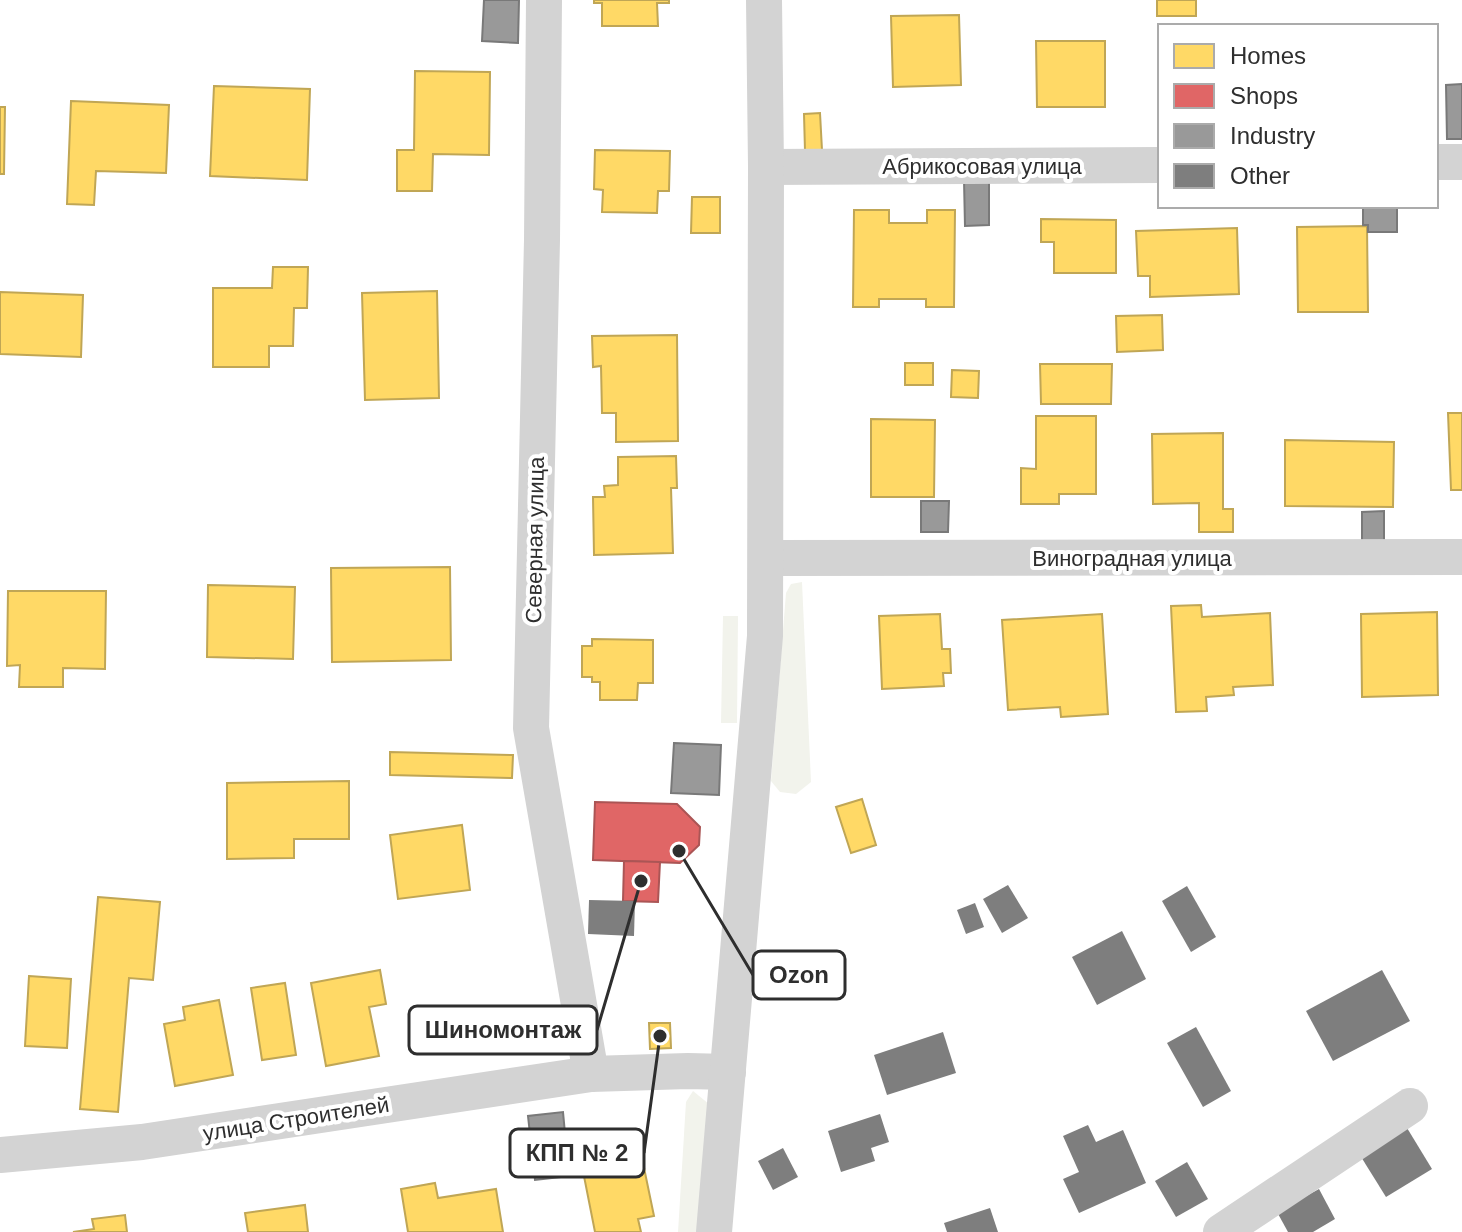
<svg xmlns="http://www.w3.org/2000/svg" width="1462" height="1232" font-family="Helvetica,sans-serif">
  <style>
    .green { fill: #f2f3ec }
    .homes { fill: #ffd966; stroke: #c0a655; stroke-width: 2 }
    .shops { fill: #e06666; stroke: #ab5555; stroke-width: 2 }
    .industry { fill: #999; stroke: #797979; stroke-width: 2 }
    .building { fill: #7e7e7e }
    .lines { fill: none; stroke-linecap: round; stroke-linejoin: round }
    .minor { stroke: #d3d3d3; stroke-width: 36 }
    .labels { text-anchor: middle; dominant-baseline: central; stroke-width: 8; stroke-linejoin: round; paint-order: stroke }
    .street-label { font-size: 22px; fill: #2e2e2e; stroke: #fff }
    .leader { fill: none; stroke: #2e2e2e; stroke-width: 3 }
    .callout-dot { fill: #2e2e2e; stroke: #fff; stroke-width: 3 }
    .callout { fill: #fff; stroke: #2e2e2e; stroke-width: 3 }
    .callout-label { font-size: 24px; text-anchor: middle; font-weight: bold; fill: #2e2e2e }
  </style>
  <rect width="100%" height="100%" fill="#fff"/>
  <!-- green -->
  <g class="green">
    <polygon points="802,582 811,782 796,794 780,792 771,781 786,593 791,584"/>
    <polygon points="723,616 738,616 737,723 721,723"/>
    <polygon points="693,1091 715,1109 704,1232 678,1232 686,1102"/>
  </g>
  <!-- homes -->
  <g class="homes">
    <polygon points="594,0 669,0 669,3 657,3 658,26 602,26 602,3 594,3"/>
    <rect x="1157" y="0" width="39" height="16"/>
    <polygon points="959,15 961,85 893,87 891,16"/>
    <polygon points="1036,41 1105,41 1105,107 1037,107"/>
    <polygon points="415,71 490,72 489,155 433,154 432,191 397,191 397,150 414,150"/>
    <polygon points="214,86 310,89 307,180 210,176"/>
    <polygon points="71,101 169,105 166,173 96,171 94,205 67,204"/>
    <polygon points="0,107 5,107 4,174 0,174"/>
    <polygon points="820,113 822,150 805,151 804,114"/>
    <polygon points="595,150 670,151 669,191 658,191 657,213 602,212 603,190 594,189"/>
    <polygon points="692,197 720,197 720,233 691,233"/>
    <polygon points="854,210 889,210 889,223 927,223 927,210 955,210 954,307 926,307 926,299 879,299 879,307 853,307"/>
    <polygon points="1041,219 1116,220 1116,273 1054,273 1054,242 1041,242"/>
    <polygon points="1367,226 1368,312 1298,312 1297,227"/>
    <polygon points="1237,228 1239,294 1150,297 1150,276 1138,276 1136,231"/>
    <polygon points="273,267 308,267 307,308 294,308 293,346 269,346 269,367 213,367 213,288 272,288"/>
    <polygon points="437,291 439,398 365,400 362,293"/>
    <polygon points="0,292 83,295 81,357 0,354"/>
    <polygon points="1162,315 1163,350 1117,352 1116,316"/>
    <polygon points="677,335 678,441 616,442 616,413 602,413 601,366 593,367 592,336"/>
    <rect x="905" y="363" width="28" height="22"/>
    <polygon points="1040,364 1112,364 1111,404 1041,404"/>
    <polygon points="952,370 979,371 978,398 951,397"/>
    <polygon points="1448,413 1462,413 1462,490 1451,490"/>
    <polygon points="1036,416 1096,416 1096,494 1059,494 1059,504 1021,504 1021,468 1036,469"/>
    <polygon points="871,419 935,420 934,497 871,497"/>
    <polygon points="1223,433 1223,509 1233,509 1233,532 1199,532 1199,503 1153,504 1152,434"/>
    <polygon points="1285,440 1394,442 1393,507 1285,506"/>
    <polygon points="676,456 677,488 671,488 673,553 594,555 593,497 605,497 604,486 618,485 618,457"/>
    <polygon points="450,567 451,660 332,662 331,568"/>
    <polygon points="208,585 295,587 293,659 207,657"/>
    <polygon points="8,591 106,591 105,669 63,668 63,687 19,687 20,665 7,666"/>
    <polygon points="1201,605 1202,617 1270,613 1273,685 1233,687 1234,695 1206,697 1207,711 1176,712 1171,606"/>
    <polygon points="1437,612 1438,695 1362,697 1361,614"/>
    <polygon points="940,614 942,649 950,649 951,673 943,673 944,686 882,689 879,616"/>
    <polygon points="1102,614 1108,714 1061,717 1060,707 1008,710 1002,620"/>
    <polygon points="592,639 653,640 653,683 638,683 637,700 600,700 600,682 592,682 592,677 582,677 582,646 592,646"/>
    <polygon points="390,752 513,755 512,778 390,775"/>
    <polygon points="349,781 349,839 294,839 294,858 227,859 227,783"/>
    <polygon points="862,799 876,845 851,853 836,807"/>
    <polygon points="462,825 470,890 398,899 390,835"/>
    <polygon points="98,897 160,902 153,980 129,978 118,1112 80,1109"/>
    <polygon points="380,970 386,1004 369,1007 379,1056 326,1066 311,983"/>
    <polygon points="29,976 71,979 67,1048 25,1046"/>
    <polygon points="285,983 296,1055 262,1060 251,988"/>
    <polygon points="219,1000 233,1075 175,1086 164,1024 185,1020 183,1007"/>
    <polygon points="649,1023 670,1023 671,1048 650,1049"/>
    <polygon points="619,1153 622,1167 643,1163 654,1216 638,1219 641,1232 595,1232 581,1161"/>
    <polygon points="435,1183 438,1198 496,1189 503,1232 408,1232 401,1189"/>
    <polygon points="305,1205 308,1232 248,1232 245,1213"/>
    <polygon points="125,1215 127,1232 73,1232 94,1229 92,1219"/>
  </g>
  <!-- shops -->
  <g class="shops">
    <polygon points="595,802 677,804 700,827 699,845 680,863 593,860"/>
    <polygon points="624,861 660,862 658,902 623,901"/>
  </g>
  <!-- industry -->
  <g class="industry">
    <polygon points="484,0 519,0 518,43 482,41"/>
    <polygon points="1462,84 1462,139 1447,139 1446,85"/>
    <polygon points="989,179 989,225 965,226 964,180"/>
    <polygon points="1363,206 1397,206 1397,232 1368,232 1368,225 1363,225"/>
    <polygon points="921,501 949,501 948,532 921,532"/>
    <polygon points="1384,511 1384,542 1362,542 1362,512"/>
    <polygon points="674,743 721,745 719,795 671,793"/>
    <polygon points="563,1112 569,1176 535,1180 528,1116"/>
  </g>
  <!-- building -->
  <g class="building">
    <polygon points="1008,885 1028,918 1002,933 983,899"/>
    <polygon points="1187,886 1216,937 1191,952 1162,901"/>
    <polygon points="589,900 635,901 634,936 588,934"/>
    <polygon points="975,903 984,927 966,934 957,910"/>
    <polygon points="1122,931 1146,979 1097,1005 1072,957"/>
    <polygon points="1382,970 1410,1021 1333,1061 1306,1011"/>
    <polygon points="1196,1027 1231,1091 1203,1107 1167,1043"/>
    <polygon points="943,1032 956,1073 887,1095 874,1055"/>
    <polygon points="880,1114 889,1142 871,1148 875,1161 841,1172 828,1131"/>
    <polygon points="1404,1123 1432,1169 1386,1197 1358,1152"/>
    <polygon points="1088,1125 1096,1142 1123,1130 1146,1183 1079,1213 1063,1179 1079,1172 1063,1136"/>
    <polygon points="783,1148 798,1177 773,1190 758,1161"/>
    <polygon points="1187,1162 1208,1199 1176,1217 1155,1181"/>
    <polygon points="1319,1189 1335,1219 1313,1232 1288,1232 1277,1212"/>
    <polygon points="990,1208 998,1232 947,1232 944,1223"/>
  </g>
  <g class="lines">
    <!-- minor -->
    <g class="minor">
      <polyline points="544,0 542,240 531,728 591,1074"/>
      <polyline points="1436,162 1462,162"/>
      <polyline points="766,167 1160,165"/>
      <polyline points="766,558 1462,557"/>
      <polyline points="0,1155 142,1142 591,1074 688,1071 728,1072"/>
      <polyline points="714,1232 765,636 766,167 764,0"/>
      <polyline points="1221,1232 1410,1106"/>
    </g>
  </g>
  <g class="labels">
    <!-- street labels -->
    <g class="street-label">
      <text x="982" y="166">Абрикосовая улица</text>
      <text transform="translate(535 540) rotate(-89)">Северная улица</text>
      <text x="1132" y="558">Виноградная улица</text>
      <text transform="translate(296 1119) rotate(-9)">улица Строителей</text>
    </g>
  </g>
  <!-- callouts -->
  <path class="leader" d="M679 851L753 975M641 881L597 1030M660 1036L644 1153"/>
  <g class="callout-dot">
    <circle cx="679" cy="851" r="8"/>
    <circle cx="641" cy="881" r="8"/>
    <circle cx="660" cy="1036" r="8"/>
  </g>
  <g class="callout">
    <rect x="753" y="951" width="92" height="48" rx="8"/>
    <rect x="409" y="1006" width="188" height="48" rx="8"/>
    <rect x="510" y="1129" width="134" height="48" rx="8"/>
  </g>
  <g class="callout-label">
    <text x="799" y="983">Ozon</text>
    <text x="503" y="1038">Шиномонтаж</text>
    <text x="577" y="1161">КПП № 2</text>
  </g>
  <!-- legend -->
  <rect x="1158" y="24" width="280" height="184" fill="#ffffff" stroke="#ababab" stroke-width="2"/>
  <rect x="1174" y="44" width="40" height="24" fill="#ffd966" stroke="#ababab" stroke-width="2"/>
  <text x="1230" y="64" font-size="24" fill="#2e2e2e">Homes</text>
  <rect x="1174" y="84" width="40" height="24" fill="#e06666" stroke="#ababab" stroke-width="2"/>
  <text x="1230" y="104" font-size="24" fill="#2e2e2e">Shops</text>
  <rect x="1174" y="124" width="40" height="24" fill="#999999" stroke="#ababab" stroke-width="2"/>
  <text x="1230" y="144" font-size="24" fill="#2e2e2e">Industry</text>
  <rect x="1174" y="164" width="40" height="24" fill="#7e7e7e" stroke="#ababab" stroke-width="2"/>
  <text x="1230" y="184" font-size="24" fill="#2e2e2e">Other</text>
</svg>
